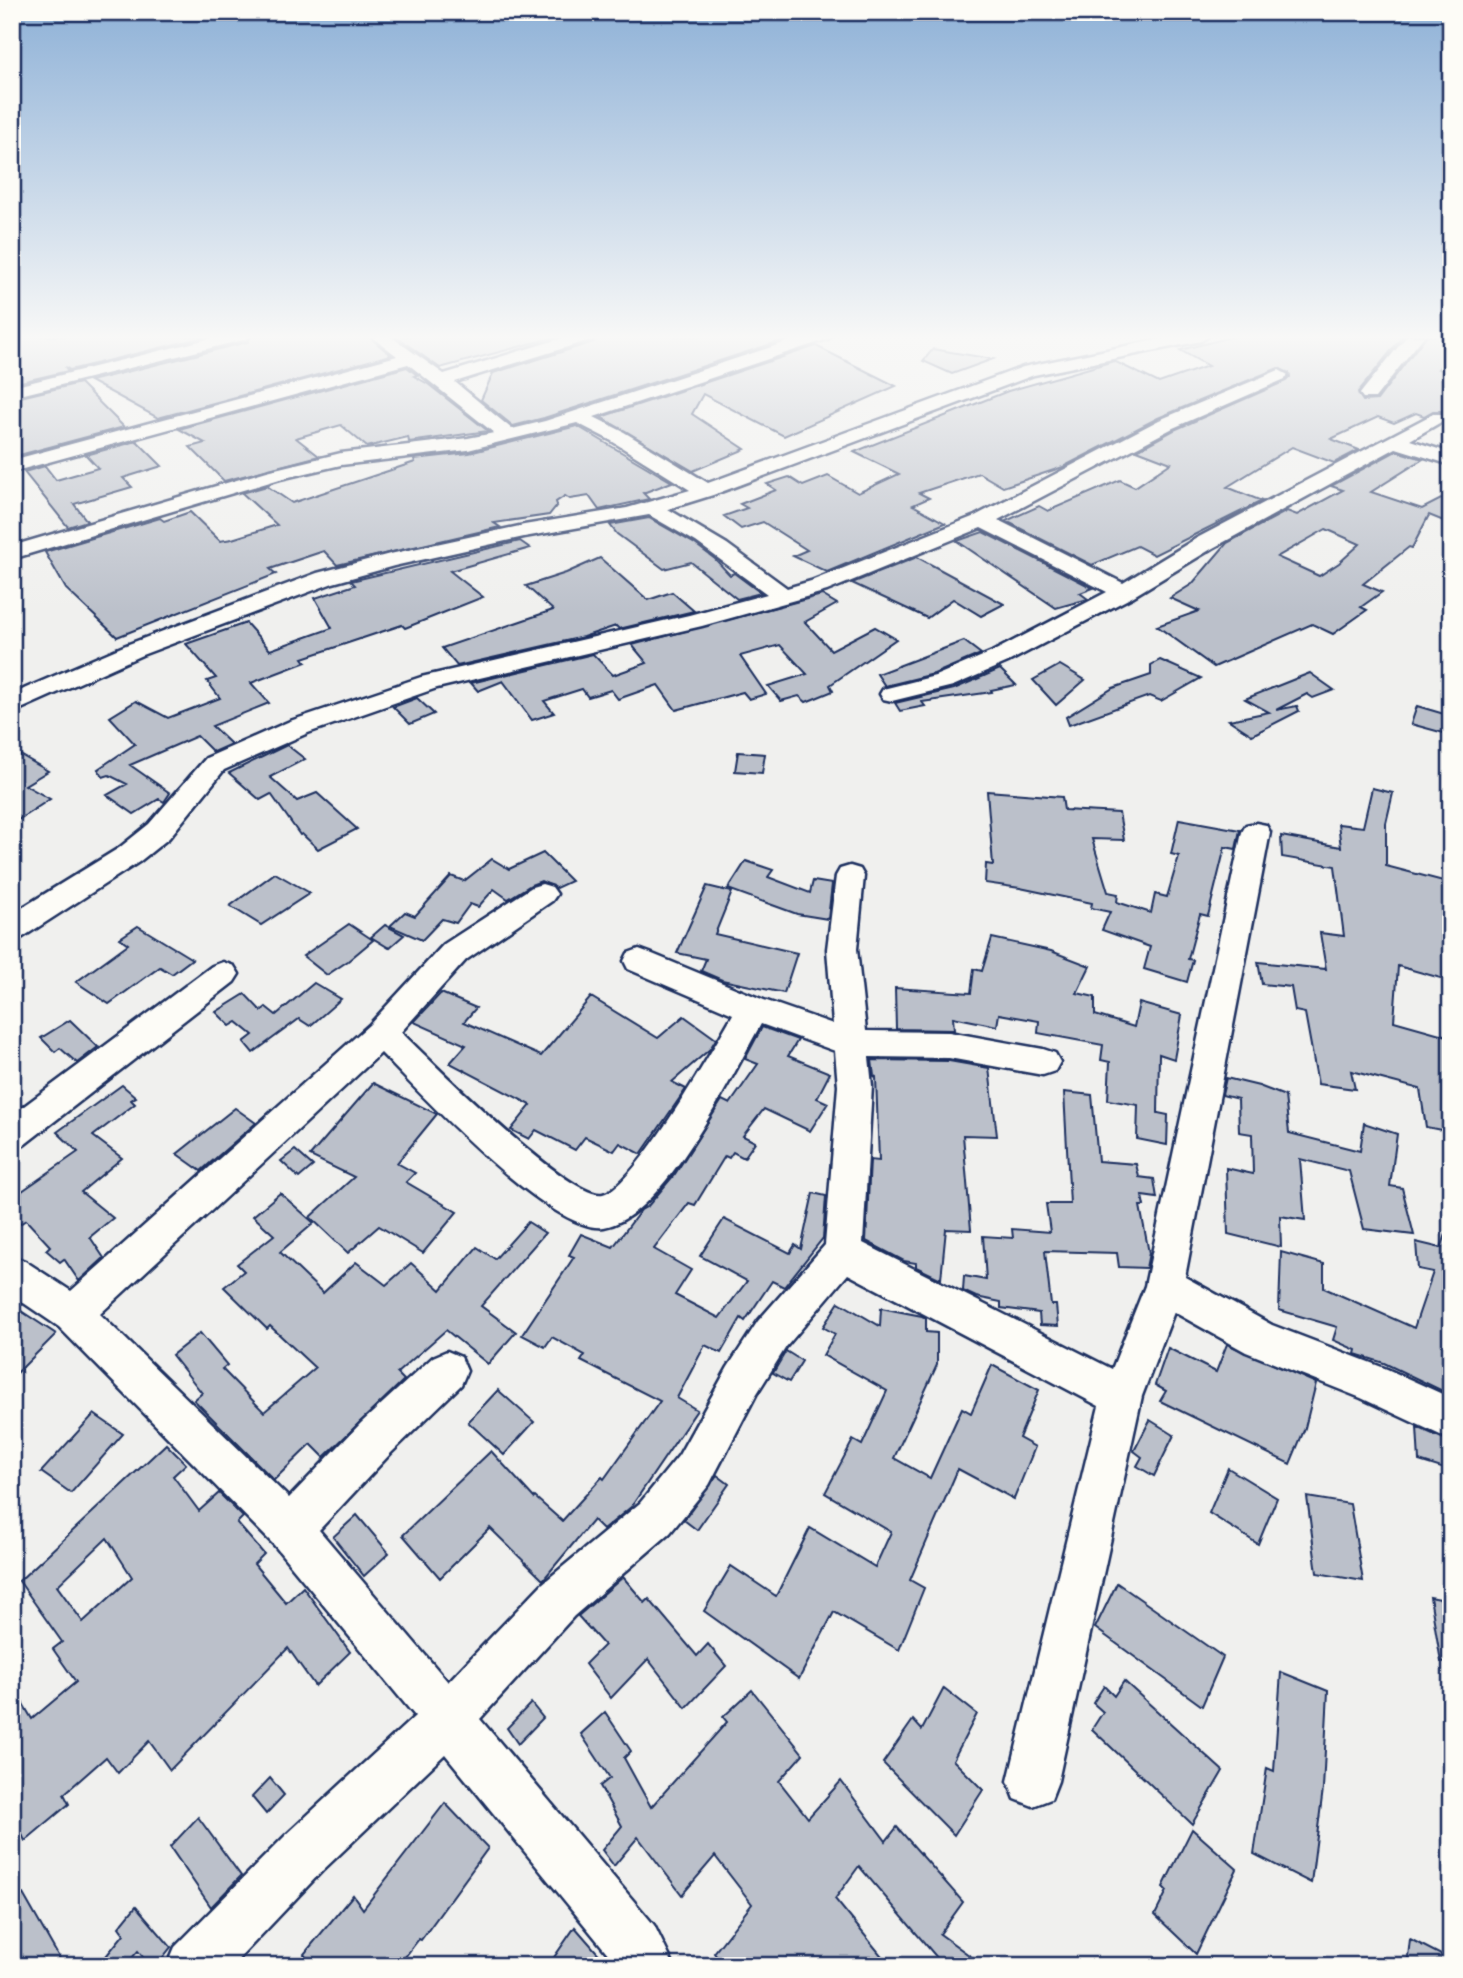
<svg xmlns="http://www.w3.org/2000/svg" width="1463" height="1978" font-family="'Patrick Hand',sans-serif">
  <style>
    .building { fill: #bbc0ca; stroke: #1b2f5e; stroke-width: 2; fill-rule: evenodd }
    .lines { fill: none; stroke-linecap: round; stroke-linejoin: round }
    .minor-casing { stroke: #1b2f5e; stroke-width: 5 }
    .minor { fill: #fdfcf7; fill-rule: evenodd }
  </style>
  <rect width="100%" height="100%" fill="#f0f0ee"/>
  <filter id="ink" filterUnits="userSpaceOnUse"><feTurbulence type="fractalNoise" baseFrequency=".0143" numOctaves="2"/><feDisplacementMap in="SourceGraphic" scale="14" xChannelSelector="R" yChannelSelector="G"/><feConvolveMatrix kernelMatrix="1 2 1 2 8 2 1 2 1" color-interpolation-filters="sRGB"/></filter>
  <g filter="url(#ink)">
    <!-- building -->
    <g class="building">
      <polygon points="32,336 208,336 70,370 65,367 68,371 12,384 12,341"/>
      <polygon points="251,336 368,336 391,355 158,418 90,381 248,342"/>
      <polygon points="395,336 559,336 440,368"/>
      <polygon points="597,336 796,336 544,418 513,426 481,400 493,373 594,342"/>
      <polygon points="1235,336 1403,336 1358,392 1363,401 1377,400 1426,336 1451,336 1451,353 1438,369 1451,372 1451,425 1445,423 1451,419 1445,411 1433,411 1424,416 1416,413 1394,423 1378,417 1331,439 1359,450 1334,463 1292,447 1227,487 1262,501 1154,555 1137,546 1092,565 1006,521 1039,506 1048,511 1120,480 1135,487 1171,463 1137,450 1174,430 1286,381 1290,377 1289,373 1278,368 1158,418 1063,467 1003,487 979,473 919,493 929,498 913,505 945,523 827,572 793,556 807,550 763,522 741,529 724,516 747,508 740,504 776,490 767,484 789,477 803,486 828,476 858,493 899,474 854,452 1008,391 1114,361 1159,383 1208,366 1180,350"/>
      <polygon points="816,346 896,386 784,436 703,394 692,414 745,449 693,471 601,417"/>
      <polygon points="933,349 993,359 952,374 923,361"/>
      <polygon points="407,367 417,375 414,376 428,384 488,431 409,442 408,437 367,447 341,425 296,438 319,456 224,481 190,447 205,443 179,429"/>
      <polygon points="80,383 124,427 12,457 12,399"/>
      <polygon points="577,426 672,482 643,493 649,499 599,510 589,496 570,499 565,496 556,502 557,505 549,515 494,523 500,527 337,565 324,551 270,569 276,574 117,637 66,589 45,552 160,518 164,521 190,512 220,541 232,539 277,525 242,493 267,486 292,503 415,462 414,459 469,453"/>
      <polygon points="137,441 162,466 123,478 132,487 74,504 87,521 68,527 24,472 45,466 56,480 98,468 86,455"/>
      <path d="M1396,451L1423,459L1371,492L1422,509L1451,494V524L1429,515L1412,548L1409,547L1363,584L1382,592L1361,607L1367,610L1333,634L1312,624L1214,667L1157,626L1199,611L1170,598L1192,584L1227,543L1287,511L1297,515L1343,490L1331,486ZM1326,529L1360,544L1339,563L1319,576L1277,557Z"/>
      <polygon points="649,518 695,544 715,559 730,575 734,573 761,593 737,599 691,562 664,569 617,534 610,525"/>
      <polygon points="983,532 1093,588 1080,593 1088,599 1056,608 957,541"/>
      <polygon points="520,541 530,548 450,571 483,597 405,628 402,625 303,658 306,662 251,683 269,703 212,726 231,744 213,752 197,736 130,765 170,793 164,802 159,799 134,814 107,795 127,784 109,775 103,777 98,769 135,744 110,717 136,701 168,718 220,698 207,681 216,678 186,644 246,623 270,650 332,628 315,598 355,585 351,581"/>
      <polygon points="917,557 1004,604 981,616 953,599 927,618 852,583"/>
      <polygon points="600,558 648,600 672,592 694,611 619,629 616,626 583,637 457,666 442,648 553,610 526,586 566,573"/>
      <polygon points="822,595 837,604 805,622 831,650 875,627 896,639 830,685 833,691 806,702 799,696 781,701 768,686 807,674 780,645 740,656 766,694 749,699 743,692 676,710 658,685 618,699 611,690 588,697 582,689 544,701 554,713 532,720 503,681 478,691 471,683 593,654 613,675 647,663 632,645"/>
      <polygon points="964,641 981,654 934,674 885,686 877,674"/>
      <polygon points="1160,660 1201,678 1161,701 1149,696 1069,725 1066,717 1113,688 1151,675 1151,665"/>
      <polygon points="1060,665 1085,680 1056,705 1033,680"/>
      <polygon points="1000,669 1016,685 991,690 992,692 922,702 925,706 900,711 895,703 954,689"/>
      <polygon points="1310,673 1334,690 1313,698 1307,694 1276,710 1297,706 1299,711 1252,735 1229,720 1269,712 1245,699"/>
      <polygon points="417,698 434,714 410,724 393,707"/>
      <polygon points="1417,706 1451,716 1451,735 1411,724"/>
      <polygon points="287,745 305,759 270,777 297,801 317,793 357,829 318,849 302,834 300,835 271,794 260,800 229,773"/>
      <polygon points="12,750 48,771 25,785 50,799 12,824"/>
      <polygon points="738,752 765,754 762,773 735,771"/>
      <polygon points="1372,788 1393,793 1386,823 1386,866 1451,883 1451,924 1447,923 1444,979 1398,966 1394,1021 1451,1037 1451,1132 1426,1127 1420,1089 1351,1071 1355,1089 1318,1084 1305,1013 1295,1011 1291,987 1262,984 1258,962 1326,969 1320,933 1344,936 1335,866 1282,857 1281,836 1341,847 1338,824 1363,827"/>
      <polygon points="987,791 1062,797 1064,810 1119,813 1124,840 1092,839 1108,892 1118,894 1117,902 1151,913 1155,894 1167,897 1179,856 1171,854 1179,819 1240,830 1236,849 1225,847 1208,916 1200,914 1188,959 1193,960 1187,982 1144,969 1150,947 1102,930 1110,912 1091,908 1092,903 1020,888 985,883 986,864 993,865"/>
      <polygon points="543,853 571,881 556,888 541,881 531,885 508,899 494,889 478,907 470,904 456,923 442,919 422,940 390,926 405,912 415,916 451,876 464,881 492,859 509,869"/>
      <polygon points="746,861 773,870 768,877 810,893 813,881 832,884 828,919 797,914 728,889"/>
      <polygon points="275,873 310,893 261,925 230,906"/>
      <polygon points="707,886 732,892 715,934 797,953 784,993 722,980 701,971 706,959 677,953"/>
      <polygon points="349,924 373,940 348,961 327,975 303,956"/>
      <polygon points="385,925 404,935 389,948 371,937"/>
      <polygon points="138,926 192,959 172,974 160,967 109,1004 76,982 128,944 120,938"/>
      <polygon points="992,938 1051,951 1090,966 1077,993 1095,997 1095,1015 1134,1027 1139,1003 1182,1015 1174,1059 1159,1054 1158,1113 1168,1115 1167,1145 1137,1139 1138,1105 1108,1100 1110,1062 1101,1060 1103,1045 1038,1033 1039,1021 999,1014 997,1026 953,1017 954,1030 896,1029 895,988 971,993 974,969 982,971"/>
      <polygon points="314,983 341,999 310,1026 299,1019 253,1053 244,1042 253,1035 237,1022 230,1026 216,1012 245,994 261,1011 266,1007 276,1015"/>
      <polygon points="441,993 476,1008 464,1022 541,1056 591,997 658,1038 684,1016 716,1039 710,1049 672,1082 686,1089 641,1154 620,1143 614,1151 585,1137 575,1150 536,1130 529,1139 511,1130 531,1105 450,1063 466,1045 414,1022"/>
      <polygon points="70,1020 98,1047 77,1063 60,1048 55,1052 41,1038"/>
      <polygon points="762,1027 798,1040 788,1056 830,1073 817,1098 828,1103 810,1131 764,1109 743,1136 755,1142 744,1158 733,1152 729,1158 725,1156 695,1205 689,1203 654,1249 691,1270 675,1295 719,1318 747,1281 700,1256 724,1219 790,1253 795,1245 801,1249 813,1193 826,1196 823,1238 784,1287 772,1281 745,1321 741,1318 721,1353 705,1345 677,1398 697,1410 631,1507 603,1530 593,1520 543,1580 490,1528 440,1578 403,1535 491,1451 534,1498 535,1497 562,1521 602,1477 604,1479 660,1401 581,1361 585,1355 552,1337 545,1347 522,1335 574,1257 569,1255 581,1234 613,1247 641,1210 648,1206 675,1174 722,1100 730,1104 758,1064 745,1059"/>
      <polygon points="872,1060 949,1061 989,1068 997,1136 963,1135 971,1230 946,1229 941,1279 916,1267 916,1263 904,1261 866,1241 870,1160 879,1161 876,1077 874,1076"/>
      <polygon points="1226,1078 1259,1086 1285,1096 1289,1133 1360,1151 1364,1123 1397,1134 1390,1186 1402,1188 1414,1235 1364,1229 1349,1171 1300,1159 1305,1220 1280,1216 1281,1247 1228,1234 1226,1168 1253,1174 1252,1134 1239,1132 1238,1099 1222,1095"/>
      <polygon points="373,1083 437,1114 397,1163 415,1173 406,1182 457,1212 423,1253 379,1226 348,1253 310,1217 354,1177 310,1156"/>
      <polygon points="122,1085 136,1097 131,1100 135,1104 93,1136 122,1158 81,1192 113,1218 90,1237 104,1258 79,1281 64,1259 60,1262 46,1250 50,1246 26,1220 12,1229 12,1198 78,1152 57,1132"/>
      <polygon points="1064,1092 1092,1095 1098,1161 1136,1164 1139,1177 1154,1179 1157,1198 1142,1196 1144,1206 1140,1206 1149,1253 1146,1268 1119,1267 1117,1253 1045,1251 1051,1305 1056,1305 1058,1326 1040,1325 1039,1313 1001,1308 1001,1302 976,1297 963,1291 964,1276 986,1280 983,1236 1013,1238 1012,1229 1050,1232 1046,1204 1070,1204"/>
      <polygon points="235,1108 256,1123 201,1171 177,1154"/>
      <polygon points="295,1150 313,1166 299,1178 281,1161"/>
      <polygon points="280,1193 314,1223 280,1252 323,1293 356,1262 386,1285 411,1263 441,1290 477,1247 495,1259 528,1222 545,1233 481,1306 516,1332 488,1364 446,1330 397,1373 404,1380 324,1457 311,1444 274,1480 194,1400 202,1393 172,1355 200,1333 227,1365 222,1369 264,1412 315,1368 270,1326 267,1329 224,1287 244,1271 237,1264 274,1235 253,1216"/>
      <polygon points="1448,1229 1451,1229 1451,1395 1384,1363 1355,1354 1356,1350 1333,1340 1337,1327 1279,1310 1281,1252 1324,1264 1324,1288 1414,1328 1433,1272 1418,1269 1416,1242 1441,1248"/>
      <polygon points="839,1302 880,1326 881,1308 922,1316 926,1318 926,1332 937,1333 937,1365 894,1458 930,1478 962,1408 971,1413 992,1365 1039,1390 1019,1438 1035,1447 1014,1499 958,1469 910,1580 924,1588 899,1650 834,1612 799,1679 704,1611 731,1566 776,1596 810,1528 875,1567 891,1532 825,1493 853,1440 862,1445 887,1391 823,1355 835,1334 823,1327"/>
      <polygon points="12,1305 56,1334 12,1378"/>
      <polygon points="1227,1344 1316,1383 1305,1428 1290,1464 1160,1401 1166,1391 1155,1385 1168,1348 1216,1372"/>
      <polygon points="786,1351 802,1361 789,1382 773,1373"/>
      <polygon points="498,1390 534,1422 504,1455 468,1422"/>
      <polygon points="94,1414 123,1434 71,1493 41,1472"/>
      <polygon points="1150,1420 1174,1435 1154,1476 1137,1466 1142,1457 1134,1451"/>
      <polygon points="1417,1427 1451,1442 1451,1471 1419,1461"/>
      <path d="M166,1444L186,1464L173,1476L199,1511L219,1493L243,1517L237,1523L264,1554L254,1564L286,1603L303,1587L350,1652L315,1686L288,1648L170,1770L149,1741L118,1773L106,1757L64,1794L69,1804L25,1841L12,1813V1685L32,1719L76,1682L53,1649L62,1642L19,1581ZM107,1538L132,1577L83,1622L57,1586Z"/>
      <polygon points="1228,1468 1277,1498 1258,1544 1209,1513"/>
      <polygon points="717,1475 729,1484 697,1530 684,1520"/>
      <polygon points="1307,1497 1350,1504 1363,1581 1317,1573"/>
      <polygon points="357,1515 389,1553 364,1576 333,1537"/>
      <polygon points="623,1577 645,1603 649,1599 697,1656 708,1644 726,1666 686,1708 648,1659 611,1698 585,1664 604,1645 578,1616"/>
      <polygon points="1117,1583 1223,1657 1202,1706 1095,1628"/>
      <polygon points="1430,1597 1451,1601 1451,1661 1441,1662"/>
      <polygon points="1281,1672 1328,1691 1323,1789 1311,1883 1254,1854 1267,1768 1274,1771"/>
      <polygon points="1124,1681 1223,1771 1192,1824 1092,1729 1103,1712 1093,1703 1104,1686 1114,1696"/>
      <polygon points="944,1688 977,1714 953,1760 983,1790 954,1835 883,1763 913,1720 922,1730"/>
      <polygon points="752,1690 803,1754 779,1781 808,1818 841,1781 886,1841 897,1827 963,1902 940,1934 984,1966 944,1966 859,1866 835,1899 890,1966 724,1966 714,1953 752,1904 715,1856 682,1895 638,1837 614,1866 602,1850 622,1826 600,1786 610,1778 581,1734 605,1712 631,1751 624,1758 651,1807 727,1722 723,1717"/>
      <polygon points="531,1703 543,1718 518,1744 507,1728"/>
      <polygon points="270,1778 284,1795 266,1814 252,1797"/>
      <polygon points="445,1803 488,1848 421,1940 419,1939 398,1966 312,1966 304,1954 353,1895 363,1909"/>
      <polygon points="198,1817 241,1876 211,1907 170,1847"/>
      <polygon points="1192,1829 1237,1869 1196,1954 1155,1915 1167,1891 1163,1887"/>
      <polygon points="23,1894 64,1966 12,1966 12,1904"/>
      <polygon points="136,1906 171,1947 156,1966 150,1966 138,1951 125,1966 98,1966 124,1934 119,1927"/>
      <polygon points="575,1927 609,1966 548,1966"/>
      <polygon points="1410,1939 1451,1960 1451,1966 1407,1966"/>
    </g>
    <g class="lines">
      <!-- minor casing -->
      <g class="minor-casing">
        <g id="minor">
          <polygon points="220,336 249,336 247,339 12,397 12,387"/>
          <polygon points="371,336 390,336 444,374 569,336 595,336 593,339 455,382 512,429 545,421 805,336 830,336 828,339 594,417 624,432 708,483 1023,367 1175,336 1209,336 1201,341 1034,375 713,495 668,509 727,544 787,588 811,581 975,516 1159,420 1279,370 1288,375 1285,379 1173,428 998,520 1123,583 1197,538 1433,414 1445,414 1448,418 1410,440 1451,453 1451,465 1396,448 1213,548 1132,597 1008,662 953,686 892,701 883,699 880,694 883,689 935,676 992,652 1107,592 981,528 827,591 702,626 437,688 308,733 224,770 169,838 139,862 23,937 12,940 12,914 119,848 149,824 206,758 290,721 421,677 689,615 767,594 696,542 649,515 524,537 394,566 333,583 142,655 12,713 12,695 26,688 126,645 317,573 390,554 524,525 627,508 690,490 610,440 577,423 468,450 341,465 280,479 12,559 12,546 267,471 341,453 468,438 494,433 408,364 12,472 12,460 397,356"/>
          <polygon points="1407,336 1424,336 1375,398 1363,398 1360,394 1363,390"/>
          <path d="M1256,823L1266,825L1270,832L1185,1277L1272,1325L1387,1369L1451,1398V1440L1361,1398L1246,1352L1174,1312L1142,1396L1058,1781L1051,1799L1033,1806L1015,1799L1008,1781L1099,1406L848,1274L786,1347L756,1395L709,1485L670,1533L574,1616L480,1719L654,1925L674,1966H618L445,1754L322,1871L232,1966H167L175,1947L286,1835L415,1716L274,1545L59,1327L12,1295V1256L25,1261L71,1291L370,1024L444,944L532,887L542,884L552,887L557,894L552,901L466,960L401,1032C429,1059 570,1201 603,1194C635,1187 714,1047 733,1014L628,969L624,961L628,953L639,949L650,953L764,1000L833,1024L827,949L836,876L840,869L850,866L860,869L864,876L857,949L866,1031L949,1032L1043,1049L1055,1053L1060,1062L1055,1071L1043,1075L949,1058L869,1057L872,1086L863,1243L1112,1369L1145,1286L1242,832L1246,825ZM761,1024L835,1051L838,1086L825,1245L758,1321L728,1367L679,1455L640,1503L542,1584L448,1682L319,1530L391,1453L461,1385L467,1371L461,1357L447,1351L433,1357L361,1423L289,1498L100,1314L381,1053C418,1091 552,1235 604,1227C664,1218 732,1075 761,1024Z"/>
          <polygon points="223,962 234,966 239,974 234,982 24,1145 12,1150 12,1115 212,966"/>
        </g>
      </g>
      <!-- minor -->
      <use href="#minor" class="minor"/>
    </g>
  </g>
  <!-- sky -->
  <linearGradient id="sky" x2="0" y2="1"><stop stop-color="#8eb1d7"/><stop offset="0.55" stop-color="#f8f8f7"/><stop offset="1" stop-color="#f8f8f7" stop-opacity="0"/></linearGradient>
  <rect width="1463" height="613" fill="url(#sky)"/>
  <!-- margin -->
  <rect width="1463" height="1978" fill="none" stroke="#fdfcf7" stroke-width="42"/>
  <rect x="21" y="21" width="1421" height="1936" fill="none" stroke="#1b2f5e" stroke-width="2.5" filter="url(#ink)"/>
</svg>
